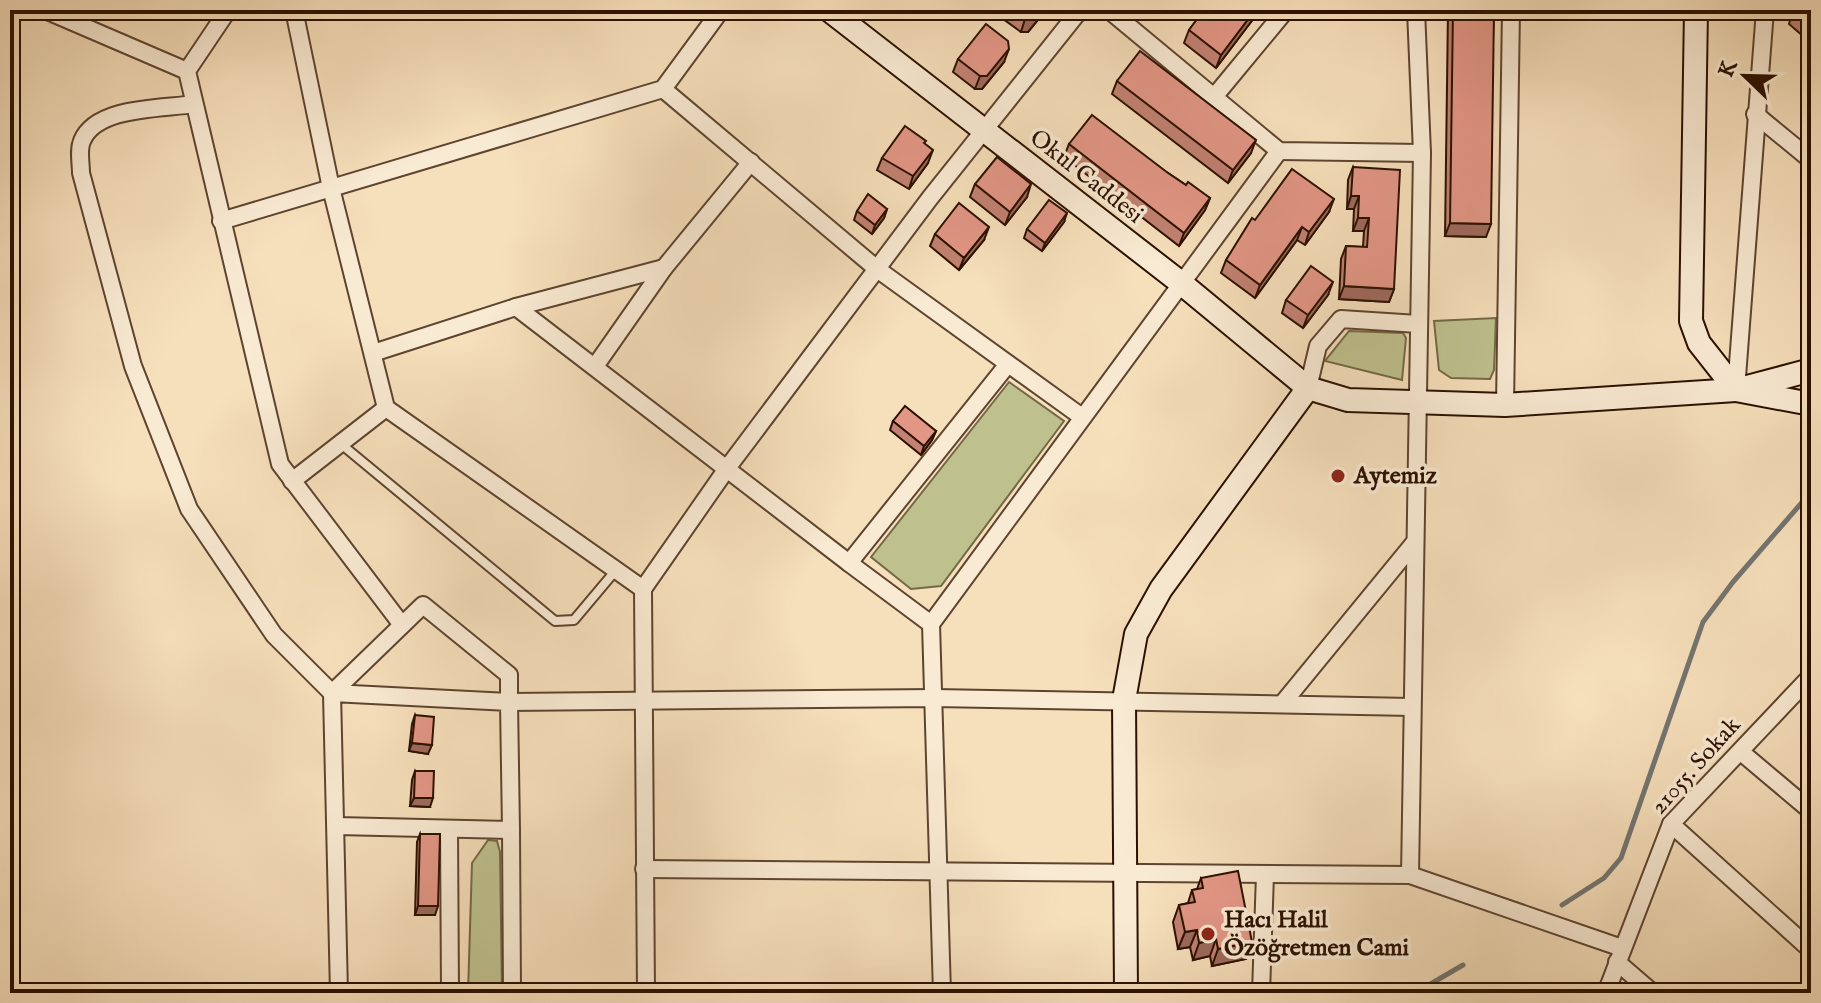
<svg xmlns="http://www.w3.org/2000/svg" width="1821" height="1003" font-family="'IM FELL English',serif">
  <style>
    .green { fill: #bec18e; stroke: #746847; stroke-width: 2 }
    .lines { fill: none; stroke-linecap: round; stroke-linejoin: round }
    .stream { stroke: #737571; stroke-width: 5 }
    .lane-casing { stroke: #5e442f; stroke-width: 12 }
    .street-casing { stroke: #5e442f; stroke-width: 20 }
    .secondary-casing { stroke: #2b1000; stroke-width: 26 }
    .lane { stroke: #f9ead3; stroke-width: 8 }
    .street { stroke: #f9ead3; stroke-width: 16 }
    .secondary { stroke: #f9ead3; stroke-width: 22 }
    .wall { fill: #c28172; stroke: #2b1000; stroke-width: 2 }
    .shaded-wall { fill: #9e695d; stroke: #2b1000; stroke-width: 2 }
    .building { fill: #e29685; stroke: #2b1000; stroke-width: 2 }
    .poi-dot { fill: #8f2418; stroke: #f9ead3; stroke-width: 3 }
    .labels { text-anchor: middle; dominant-baseline: central; stroke-width: 7; stroke-linejoin: round; paint-order: stroke }
    .street-label { font-size: 24px; fill: #2b1000; stroke: #f9ead3 }
    .poi-label { font-size: 24px; font-weight: bold; fill: #2b1000; stroke: #f9ead3; text-anchor: start }
  </style>
  <rect width="100%" height="100%" fill="#f6dfbb"/>
  <filter id="stains"><feTurbulence type="fractalNoise" baseFrequency=".0025" numOctaves="4"/><feColorMatrix values="0 0 0 0 .2 0 0 0 0 .09 0 0 0 0 .02 0 0 0 .5 -.17"/></filter>
  <radialGradient id="worn" r=".72"><stop offset=".6" stop-color="#630" stop-opacity="0"/><stop offset="1" stop-color="#630" stop-opacity=".3"/></radialGradient>
  <!-- green -->
  <g class="green">
    <polygon points="1496,318 1494,370 1490,379 1451,378 1439,370 1434,321"/>
    <polygon points="1349,331 1403,333 1406,338 1402,380 1325,361"/>
    <polygon points="1009,382 1064,421 941,586 911,589 871,557"/>
    <polygon points="488,840 497,841 500,852 502,993 468,993 472,863"/>
  </g>
  <g class="lines">
    <!-- stream -->
    <g class="stream">
      <polyline points="1562,905 1604,878 1621,858 1703,622 1733,582 1811,492"/>
      <polyline points="1415,993 1463,965"/>
    </g>
    <!-- lane casing -->
    <g class="lane-casing">
      <polyline id="lane" points="341,444 555,621 574,620 616,570"/>
    </g>
    <!-- street casing -->
    <g class="street-casing">
      <g id="street">
        <polyline points="45,10 187,71"/>
        <polyline points="228,10 187,71 280,464 402,625"/>
        <polyline points="294,10 331,188 386,408 643,589"/>
        <polyline points="1109,10 1279,151 1422,153"/>
        <polyline points="663,89 877,269 1082,417"/>
        <polyline points="1214,97 1286,10"/>
        <path d="M194,104C163,109 96,106 82,141C78,150 81,163 81,173L133,366L189,509L274,635L332,693L423,605L509,675V702L935,698L1412,707"/>
        <polyline points="1755,114 1811,160"/>
        <polyline points="221,221 663,89 721,10"/>
        <polyline points="516,307 849,563 1008,364"/>
        <polyline points="373,353 516,307 664,268"/>
        <polyline points="596,365 664,268 751,162"/>
        <polyline points="1308,388 1318,346 1341,319 1418,324"/>
        <polyline points="1736,390 1765,10"/>
        <polyline points="1505,405 1511,10"/>
        <polyline points="292,481 386,408"/>
        <polyline points="849,563 931,624"/>
        <polyline points="1282,704 1414,543"/>
        <polyline points="1741,752 1811,811"/>
        <polyline points="1671,824 1811,950"/>
        <polyline points="337,826 511,830 509,702 332,693 339,993"/>
        <polyline points="449,830 450,993"/>
        <polyline points="511,830 512,993"/>
        <polyline points="644,869 1410,875 1422,153 1416,10"/>
        <polyline points="1410,875 1622,948"/>
        <polyline points="1617,962 1653,993"/>
        <polyline points="646,993 643,589 728,467 930,198 1080,10"/>
        <polyline points="942,993 931,624 1279,151"/>
        <polyline points="1261,993 1265,874"/>
        <polyline points="1606,993 1671,824 1811,676"/>
      </g>
    </g>
    <!-- secondary casing -->
    <g class="secondary-casing">
      <g id="secondary">
        <polyline points="829,10 1181,283 1308,388 1348,400 1505,405 1736,390 1811,370"/>
        <polyline points="1696,10 1691,321 1699,343 1736,390 1811,404"/>
        <polyline points="1126,993 1124,700 1136,634 1161,589 1308,388"/>
      </g>
    </g>
    <!-- lane -->
    <use href="#lane" class="lane"/>
    <!-- street -->
    <use href="#street" class="street"/>
    <!-- secondary -->
    <use href="#secondary" class="secondary"/>
  </g>
  <!-- wall -->
  <g class="wall">
    <polygon points="1001,10 1046,10 1028,32 1021,32 999,16"/>
    <polygon points="1204,10 1260,10 1216,68 1184,43 1189,30"/>
    <polygon points="1448,10 1494,10 1486,237 1445,236"/>
    <polygon points="1811,10 1811,43 1789,24 1793,11"/>
    <polygon points="958,59 1004,62 982,89 975,89 953,72"/>
    <polygon points="1117,81 1251,153 1228,183 1112,94"/>
    <polygon points="925,144 928,163 909,189 877,170 882,158"/>
    <polygon points="1069,144 1168,173 1186,185 1210,198 1205,210 1179,246 1064,157"/>
    <polygon points="1353,167 1394,289 1389,302 1339,299 1341,259 1346,246 1363,247 1364,231 1353,231 1354,209 1347,209 1348,180"/>
    <polygon points="975,184 1027,197 1005,225 970,197"/>
    <polygon points="887,209 884,218 872,234 854,220 857,211"/>
    <polygon points="1329,212 1305,245 1297,240 1255,298 1221,273 1226,260 1255,220"/>
    <polygon points="1064,222 1042,251 1024,238 1027,229"/>
    <polygon points="935,234 984,240 959,270 930,246"/>
    <polygon points="1328,295 1303,328 1282,313 1286,300"/>
    <polygon points="893,421 936,431 932,440 921,455 890,430"/>
    <polygon points="415,715 428,754 409,751 412,724"/>
    <polygon points="415,771 430,807 410,806 412,780"/>
    <polygon points="420,834 435,915 415,915 417,842"/>
    <polygon points="1201,878 1252,942 1246,959 1212,966 1210,956 1193,960 1190,947 1178,949 1173,922 1179,905 1188,903 1192,890 1197,889"/>
  </g>
  <!-- shaded-wall -->
  <g class="shaded-wall">
    <polygon points="1040,10 1046,10 1028,32 1021,32 1025,19"/>
    <polygon points="1255,10 1260,10 1216,68 1221,55"/>
    <polygon points="1009,49 1004,62 982,89 975,89 980,76"/>
    <polygon points="1256,140 1251,153 1228,183 1233,170"/>
    <polygon points="933,150 928,163 909,189 913,176"/>
    <polygon points="1031,184 1027,197 1005,225 1010,212"/>
    <polygon points="1351,196 1359,196 1354,209 1347,209"/>
    <polygon points="1210,198 1205,210 1179,246 1184,233"/>
    <polygon points="1334,199 1329,212 1305,245 1309,232"/>
    <polygon points="887,209 884,218 872,234 875,225"/>
    <polygon points="1067,213 1064,222 1042,251 1045,243"/>
    <polygon points="1358,218 1369,218 1364,231 1353,231"/>
    <polygon points="1450,223 1491,224 1486,237 1445,236"/>
    <polygon points="989,227 984,240 959,270 964,258"/>
    <polygon points="1302,227 1297,240 1255,298 1260,285"/>
    <polygon points="1333,282 1328,295 1303,328 1308,315"/>
    <polygon points="1344,286 1394,289 1389,302 1339,299"/>
    <polygon points="936,431 932,440 921,455 924,446"/>
    <polygon points="412,743 432,745 428,754 409,751"/>
    <polygon points="414,798 433,798 430,807 410,806"/>
    <polygon points="418,906 438,906 435,915 415,915"/>
    <polygon points="1197,930 1190,947 1178,949 1185,932"/>
    <polygon points="1216,939 1210,956 1193,960 1199,943"/>
    <polygon points="1252,942 1246,959 1212,966 1218,949"/>
  </g>
  <!-- building -->
  <g class="building">
    <polygon points="1013,10 1040,10 1033,19 1025,19"/>
    <polygon points="1204,10 1255,10 1221,55 1189,30"/>
    <polygon points="1453,10 1494,10 1491,224 1450,223"/>
    <polygon points="1794,10 1811,10 1811,26 1793,11"/>
    <polygon points="986,24 1008,41 1009,49 987,76 980,76 958,59"/>
    <polygon points="1140,51 1256,140 1233,170 1117,81"/>
    <polygon points="1092,115 1168,173 1186,185 1188,182 1210,198 1184,233 1069,144"/>
    <polygon points="905,126 926,141 924,143 933,150 913,176 882,158"/>
    <polygon points="997,157 1031,184 1010,212 975,184"/>
    <polygon points="1353,167 1400,170 1394,289 1344,286 1346,246 1367,247 1369,218 1358,218 1359,196 1351,196"/>
    <polygon points="1292,169 1334,199 1309,232 1302,227 1260,285 1226,260 1252,218 1255,220"/>
    <polygon points="868,194 887,209 875,225 857,211"/>
    <polygon points="1049,200 1067,213 1045,243 1027,229"/>
    <polygon points="959,203 989,227 964,258 935,234"/>
    <polygon points="1311,266 1333,282 1308,315 1286,300"/>
    <polygon points="905,406 936,431 924,446 893,421"/>
    <polygon points="415,715 434,717 432,745 412,743"/>
    <polygon points="415,771 434,771 433,798 414,798"/>
    <polygon points="420,834 440,834 438,906 418,906"/>
    <polygon points="1238,871 1252,942 1218,949 1216,939 1199,943 1197,930 1185,932 1179,905 1195,902 1192,890 1203,888 1201,878"/>
    <polygon points="418,992 436,992 436,993 417,993"/>
  </g>
  <!-- markers -->
  <g class="poi-dot">
    <circle cx="1338" cy="476" r="8"/>
    <circle cx="1208" cy="934" r="8"/>
  </g>
  <g class="labels">
    <!-- street labels -->
    <g class="street-label">
      <text transform="translate(1086 177) rotate(38)">Okul Caddesi</text>
      <text transform="translate(1696 766) rotate(-48)">21055. Sokak</text>
    </g>
    <!-- poi labels -->
    <g class="poi-label">
      <text x="1354" y="476">Aytemiz</text>
      <text x="1224" y="920">Hacı Halil<tspan x="1224" dy="28">Özöğretmen Cami</tspan></text>
    </g>
  </g>
  <!-- margin -->
  <rect width="1821" height="1003" fill="none" stroke="#f6dfbb" stroke-width="40"/>
  <rect x="12" y="12" width="1797" height="979" fill="none" stroke="#2b1000" stroke-width="4"/>
  <rect x="20" y="20" width="1781" height="963" fill="none" stroke="#2b1000" stroke-width="2"/>
  <!-- north arrow -->
  <g transform="translate(1745 76) rotate(293)" stroke="#f9ead3" stroke-width="6" paint-order="stroke">
  <path d="M0-6L14 30L0 20L-14 30Z" fill="#2b1000"/>
  <text y="-12" font-size="22" font-weight="bold" text-anchor="middle" fill="#2b1000">K</text>
  </g>
  <rect width="100%" height="100%" filter="url(#stains)"/>
  <rect width="100%" height="100%" fill="url(#worn)"/>
</svg>
